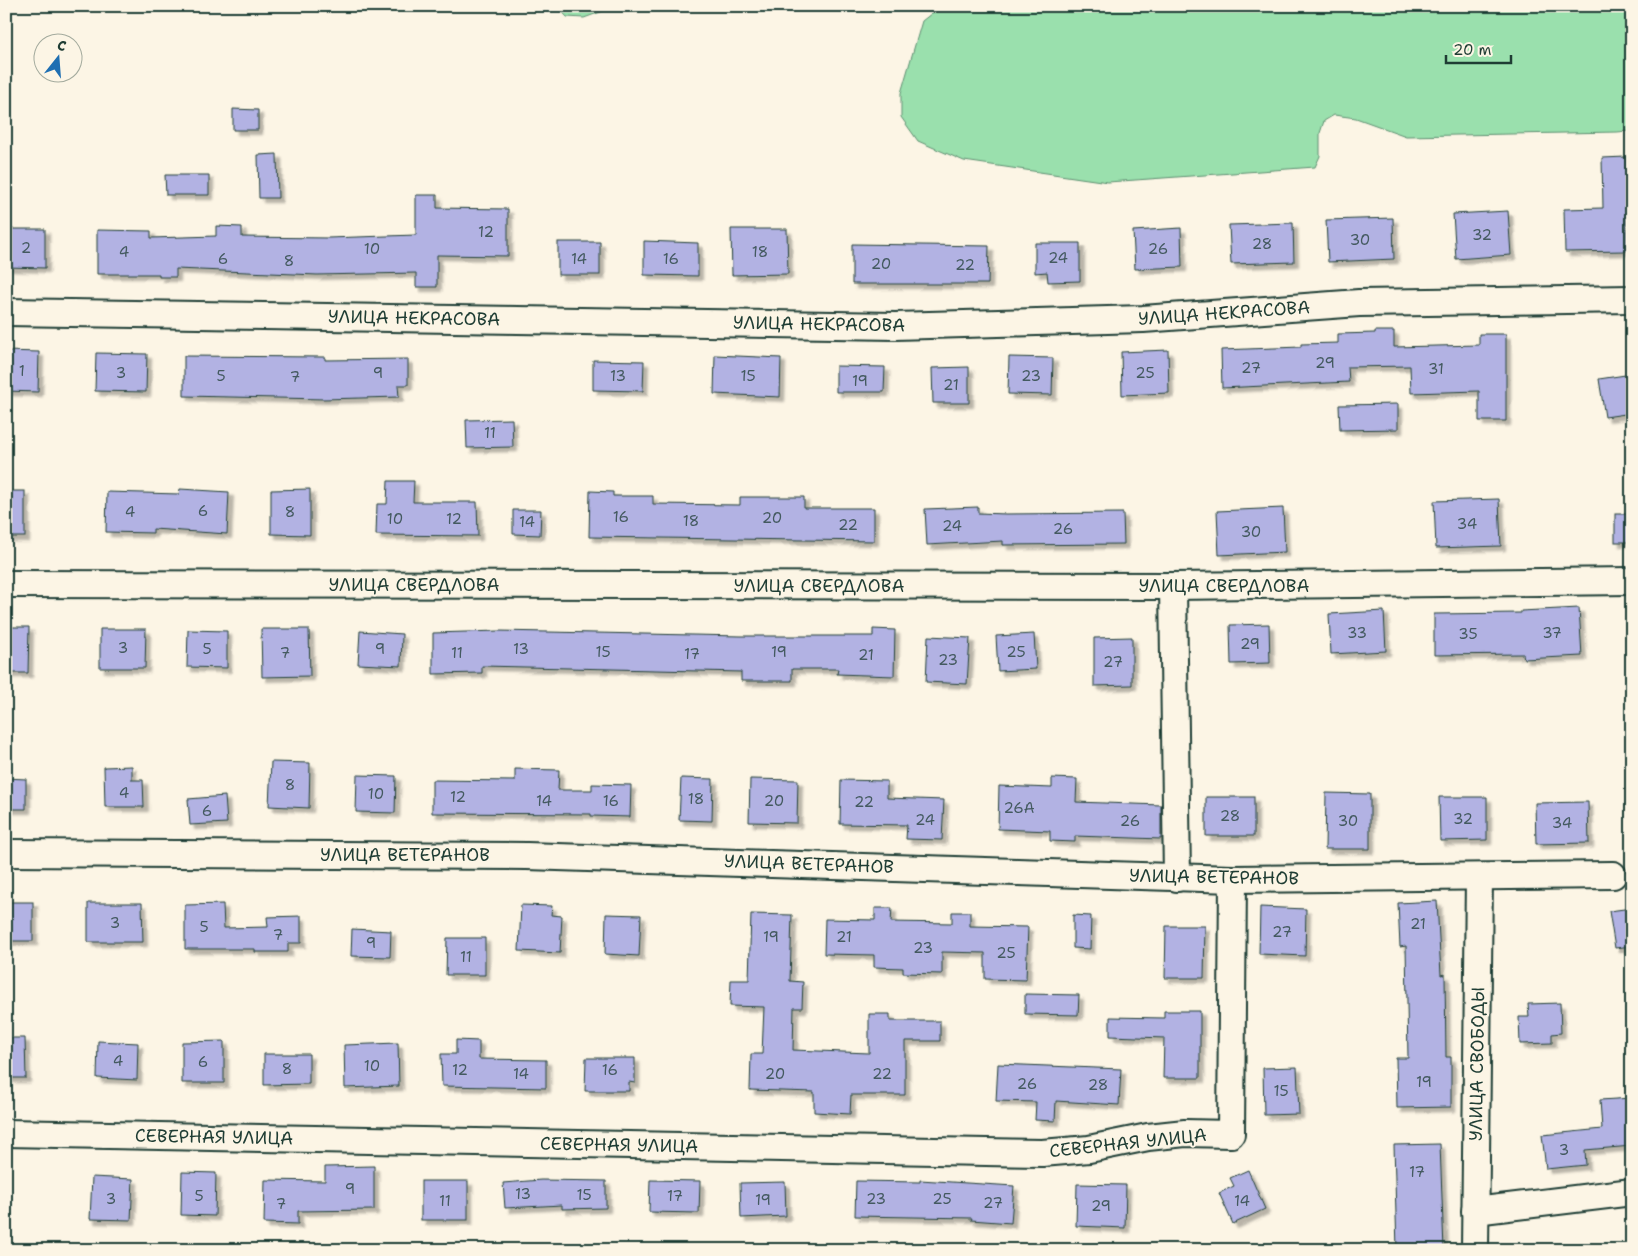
<svg xmlns="http://www.w3.org/2000/svg" width="1638" height="1256" font-family="'Shantell Sans',sans-serif">
  <style>
    .green { fill: #9ae0ad; stroke: #5c8e70 }
    .building { fill: #b2b2e3; stroke: #1f3d34; filter: url(#shadow) }
    .lines { fill: none; stroke-linecap: round; stroke-linejoin: round }
    .minor-casing { stroke: #1f3d34; stroke-width: 30 }
    .minor { stroke: #fcf5e5; stroke-width: 26 }
    .labels { text-anchor: middle; dominant-baseline: central; stroke-width: 4; stroke-linejoin: round; paint-order: stroke }
    .number-label { font-size: 15px; fill: #445a60 }
    .street-label { font-size: 18px; fill: #1f3d34; stroke: #fcf5e5 }
  </style>
  <defs>
    <filter id="shadow"><feDropShadow dx="4.5" dy="4.5" stdDeviation="1" flood-color="#0004"/></filter>
  </defs>
  <rect width="100%" height="100%" fill="#fcf5e5"/>
  <filter id="ink" filterUnits="userSpaceOnUse"><feTurbulence type="fractalNoise" baseFrequency=".02" numOctaves="2"/><feDisplacementMap in="SourceGraphic" scale="10" xChannelSelector="R" yChannelSelector="G"/><feConvolveMatrix kernelMatrix="1 2 1 2 8 2 1 2 1" color-interpolation-filters="sRGB"/></filter>
  <g filter="url(#ink)">
    <!-- green -->
    <g class="green">
      <polygon points="557,6 617,6 584,18 567,17"/>
      <polygon points="941,6 1632,6 1632,128 1630,131 1617,132 1406,136 1356,118 1334,115 1324,121 1320,133 1320,156 1315,167 1108,182 964,161 918,141 901,117 901,93 922,21"/>
    </g>
    <!-- building -->
    <g class="building">
      <polygon points="233,109 258,110 258,130 233,130"/>
      <polygon points="277,154 278,198 259,198 258,155"/>
      <polygon points="1626,157 1627,251 1565,252 1564,209 1603,208 1602,158"/>
      <polygon points="165,175 209,175 209,195 166,195"/>
      <polygon points="416,195 437,195 437,208 508,209 508,256 437,255 437,287 416,287 416,273 317,275 176,269 176,277 159,277 159,274 97,274 97,230 151,231 151,238 216,236 216,226 242,227 242,237 328,238 416,235"/>
      <polygon points="1508,211 1511,255 1456,259 1453,214"/>
      <polygon points="1393,218 1394,259 1328,262 1326,220"/>
      <polygon points="1293,223 1294,262 1231,264 1229,225"/>
      <polygon points="1181,228 1182,267 1135,269 1133,231"/>
      <polygon points="6,229 45,229 45,268 6,267"/>
      <polygon points="731,229 787,229 788,274 732,275"/>
      <polygon points="644,241 698,243 698,276 644,275"/>
      <rect x="558" y="242" width="42" height="33"/>
      <polygon points="1035,243 1080,243 1080,281 1048,282 1047,272 1035,273"/>
      <polygon points="852,244 989,246 988,284 852,284"/>
      <polygon points="1375,331 1394,331 1394,347 1479,345 1479,334 1506,334 1506,421 1479,421 1479,391 1411,393 1410,366 1348,367 1349,382 1222,388 1221,350 1301,347 1301,344 1338,343 1338,334 1375,333"/>
      <polygon points="1168,350 1169,393 1122,395 1121,352"/>
      <polygon points="6,351 39,352 38,392 6,391"/>
      <polygon points="96,353 147,354 146,392 95,391"/>
      <polygon points="715,355 781,358 780,397 714,394"/>
      <polygon points="184,356 325,357 325,360 408,359 408,385 398,385 399,397 324,399 184,396"/>
      <polygon points="1009,357 1053,358 1052,395 1008,394"/>
      <polygon points="593,360 644,361 643,391 593,390"/>
      <polygon points="836,366 885,367 884,392 836,392"/>
      <polygon points="969,367 969,403 933,403 932,368"/>
      <polygon points="1632,374 1632,413 1605,417 1599,379"/>
      <polygon points="1398,404 1398,429 1340,430 1339,405"/>
      <polygon points="512,419 513,447 467,448 466,420"/>
      <polygon points="388,481 414,481 413,502 477,502 478,536 376,535 377,504 387,504"/>
      <polygon points="180,489 229,492 227,534 153,529 153,533 106,532 107,492 179,494"/>
      <polygon points="310,489 310,535 271,534 271,490"/>
      <rect x="6" y="491" width="19" height="46"/>
      <polygon points="590,491 613,492 613,496 653,496 653,504 740,505 740,497 804,497 804,508 874,508 874,541 589,537"/>
      <polygon points="1499,499 1501,546 1436,548 1434,501"/>
      <polygon points="978,507 978,513 1006,514 1123,513 1124,544 1003,545 1003,541 927,545 925,509"/>
      <polygon points="1283,508 1285,552 1219,555 1217,511"/>
      <polygon points="513,510 541,510 540,535 513,534"/>
      <rect x="1615" y="514" width="17" height="28"/>
      <polygon points="1579,608 1582,656 1524,659 1523,654 1434,655 1434,614 1521,613 1521,611"/>
      <polygon points="1384,611 1386,651 1331,654 1329,614"/>
      <polygon points="1269,624 1270,663 1231,664 1230,625"/>
      <polygon points="6,627 29,627 28,673 6,673"/>
      <polygon points="100,629 146,629 145,668 100,668"/>
      <polygon points="261,629 309,629 310,676 262,677"/>
      <polygon points="873,629 895,630 894,676 837,674 838,669 792,669 792,681 741,681 741,672 482,666 482,673 433,674 433,633 499,631 741,636 873,636"/>
      <polygon points="188,630 227,631 227,668 187,667"/>
      <polygon points="360,631 402,634 401,666 358,664"/>
      <polygon points="1034,634 1036,669 998,671 996,636"/>
      <polygon points="928,636 970,638 967,684 926,682"/>
      <polygon points="1132,637 1132,685 1094,686 1094,638"/>
      <polygon points="271,762 310,763 309,808 269,806"/>
      <polygon points="132,766 132,780 143,780 144,807 105,807 104,767"/>
      <polygon points="515,769 559,770 558,790 592,790 592,784 631,785 630,817 591,816 591,814 432,813 432,780 515,781"/>
      <polygon points="357,775 396,776 395,813 356,812"/>
      <polygon points="6,778 26,779 26,809 6,809"/>
      <polygon points="681,778 713,779 712,821 679,820"/>
      <polygon points="1052,778 1077,779 1076,802 1161,805 1161,839 1075,836 1075,842 1050,841 1050,831 998,829 999,786 1052,788"/>
      <polygon points="750,779 798,780 797,823 749,822"/>
      <polygon points="841,780 887,781 887,798 944,800 942,840 906,839 907,825 840,824"/>
      <polygon points="1326,793 1370,794 1370,849 1325,849"/>
      <polygon points="225,796 227,823 190,825 188,799"/>
      <rect x="1206" y="797" width="48" height="39"/>
      <polygon points="1439,797 1487,797 1487,840 1440,841"/>
      <polygon points="1588,802 1589,843 1536,844 1535,803"/>
      <polygon points="1437,901 1441,975 1445,974 1446,1057 1451,1057 1451,1107 1397,1108 1396,1058 1408,1058 1406,946 1400,947 1398,903"/>
      <rect x="6" y="902" width="27" height="39"/>
      <polygon points="88,903 142,903 143,942 88,942"/>
      <polygon points="223,904 224,928 268,927 267,917 301,916 301,943 288,943 288,952 255,952 255,949 185,949 185,905"/>
      <polygon points="521,905 552,906 551,915 562,916 560,953 519,951"/>
      <polygon points="1260,907 1306,909 1305,956 1259,954"/>
      <polygon points="875,908 892,908 891,922 952,923 952,912 970,912 970,926 1028,927 1026,980 985,979 985,953 942,952 942,974 903,973 903,968 874,967 874,955 824,954 825,919 875,920"/>
      <polygon points="1632,908 1632,946 1615,948 1609,911"/>
      <polygon points="606,914 641,915 639,956 605,954"/>
      <polygon points="751,914 792,915 790,981 803,982 802,1008 794,1008 793,1050 869,1053 869,1014 890,1014 890,1021 940,1021 940,1041 905,1041 905,1095 851,1095 850,1114 814,1112 814,1092 750,1090 751,1054 762,1054 764,1007 730,1006 731,980 749,980"/>
      <polygon points="1073,915 1091,916 1090,949 1073,948"/>
      <polygon points="1166,926 1205,926 1204,978 1165,978"/>
      <polygon points="352,929 391,931 390,957 351,956"/>
      <polygon points="447,938 485,938 485,975 446,975"/>
      <polygon points="1025,994 1079,995 1078,1015 1025,1014"/>
      <polygon points="1560,1003 1561,1033 1552,1034 1552,1043 1520,1044 1519,1017 1529,1017 1528,1004"/>
      <polygon points="1164,1011 1200,1011 1200,1078 1163,1078 1164,1038 1110,1036 1110,1017 1164,1018"/>
      <polygon points="6,1038 25,1038 26,1078 6,1078"/>
      <polygon points="456,1040 479,1041 479,1059 546,1060 546,1088 442,1086 441,1054 456,1054"/>
      <polygon points="98,1041 138,1043 137,1080 97,1078"/>
      <polygon points="224,1041 224,1083 182,1083 182,1042"/>
      <polygon points="398,1043 399,1086 345,1088 344,1045"/>
      <polygon points="264,1054 309,1054 309,1084 264,1085"/>
      <polygon points="586,1058 635,1058 635,1083 629,1082 629,1091 585,1091"/>
      <polygon points="998,1064 1121,1069 1119,1105 1056,1101 1055,1121 1035,1120 1036,1102 996,1101"/>
      <polygon points="1297,1067 1299,1114 1264,1115 1263,1068"/>
      <polygon points="1632,1098 1632,1146 1585,1150 1586,1165 1546,1169 1542,1135 1602,1129 1600,1100"/>
      <polygon points="1440,1144 1444,1250 1397,1250 1394,1145"/>
      <polygon points="374,1166 374,1210 298,1211 298,1224 264,1223 265,1180 325,1181 325,1167"/>
      <polygon points="1248,1170 1265,1209 1233,1224 1219,1193 1234,1186 1230,1178"/>
      <polygon points="182,1172 216,1173 215,1216 181,1215"/>
      <polygon points="92,1177 133,1179 131,1220 90,1219"/>
      <polygon points="541,1180 606,1181 606,1208 562,1209 562,1205 505,1208 503,1183"/>
      <polygon points="650,1180 700,1181 699,1213 649,1212"/>
      <polygon points="920,1180 1014,1186 1011,1223 971,1220 972,1218 855,1216 856,1181 920,1182"/>
      <rect x="421" y="1181" width="47" height="39"/>
      <polygon points="785,1182 786,1216 741,1218 740,1183"/>
      <polygon points="1077,1184 1126,1185 1125,1228 1076,1226"/>
    </g>
    <g class="lines">
      <!-- minor casing -->
      <g class="minor-casing">
        <g id="minor">
          <polyline points="6,312 895,326 1143,319 1359,303 1632,299"/>
          <polyline points="6,584 1173,586 1632,581"/>
          <polyline points="1173,586 1177,878"/>
          <polyline points="6,853 527,856 1233,879 1613,875"/>
          <polyline points="6,1133 1042,1153 1089,1149 1148,1137 1185,1133 1231,1134 1233,879"/>
          <polyline points="1475,1211 1632,1192"/>
          <polyline points="1475,1250 1479,877"/>
        </g>
      </g>
      <!-- minor -->
      <use href="#minor" class="minor"/>
    </g>
  </g>
  <g class="labels">
    <!-- number labels -->
    <g class="number-label">
      <text x="486" y="232">12</text>
      <text x="1482" y="235">32</text>
      <text x="1360" y="240">30</text>
      <text x="1262" y="244">28</text>
      <text x="26" y="248">2</text>
      <text x="372" y="249">10</text>
      <text x="1158" y="249">26</text>
      <text x="124" y="252">4</text>
      <text x="760" y="252">18</text>
      <text x="1058" y="258">24</text>
      <text x="223" y="259">6</text>
      <text x="579" y="259">14</text>
      <text x="671" y="259">16</text>
      <text x="289" y="261">8</text>
      <text x="881" y="264">20</text>
      <text x="965" y="265">22</text>
      <text x="1325" y="363">29</text>
      <text x="1251" y="368">27</text>
      <text x="1436" y="369">31</text>
      <text x="22" y="371">1</text>
      <text x="121" y="373">3</text>
      <text x="378" y="373">9</text>
      <text x="1145" y="373">25</text>
      <text x="221" y="376">5</text>
      <text x="618" y="376">13</text>
      <text x="748" y="376">15</text>
      <text x="1031" y="376">23</text>
      <text x="295" y="377">7</text>
      <text x="860" y="381">19</text>
      <text x="951" y="385">21</text>
      <text x="490" y="433">11</text>
      <text x="203" y="511">6</text>
      <text x="130" y="512">4</text>
      <text x="290" y="512">8</text>
      <text x="621" y="517">16</text>
      <text x="772" y="518">20</text>
      <text x="395" y="519">10</text>
      <text x="454" y="519">12</text>
      <text x="691" y="521">18</text>
      <text x="527" y="522">14</text>
      <text x="1467" y="524">34</text>
      <text x="848" y="525">22</text>
      <text x="952" y="526">24</text>
      <text x="1063" y="529">26</text>
      <text x="1251" y="532">30</text>
      <text x="1357" y="633">33</text>
      <text x="1552" y="633">37</text>
      <text x="1468" y="634">35</text>
      <text x="1250" y="644">29</text>
      <text x="123" y="648">3</text>
      <text x="207" y="649">5</text>
      <text x="380" y="649">9</text>
      <text x="521" y="649">13</text>
      <text x="603" y="652">15</text>
      <text x="779" y="652">19</text>
      <text x="1016" y="652">25</text>
      <text x="285" y="653">7</text>
      <text x="457" y="653">11</text>
      <text x="692" y="654">17</text>
      <text x="866" y="655">21</text>
      <text x="948" y="660">23</text>
      <text x="1113" y="662">27</text>
      <text x="290" y="785">8</text>
      <text x="124" y="793">4</text>
      <text x="376" y="794">10</text>
      <text x="458" y="797">12</text>
      <text x="696" y="799">18</text>
      <text x="544" y="801">14</text>
      <text x="611" y="801">16</text>
      <text x="774" y="801">20</text>
      <text x="864" y="802">22</text>
      <text x="1019" y="808">26А</text>
      <text x="207" y="811">6</text>
      <text x="1230" y="816">28</text>
      <text x="1463" y="819">32</text>
      <text x="925" y="820">24</text>
      <text x="1130" y="821">26</text>
      <text x="1348" y="821">30</text>
      <text x="1562" y="823">34</text>
      <text x="115" y="923">3</text>
      <text x="1418" y="924">21</text>
      <text x="204" y="927">5</text>
      <text x="1282" y="932">27</text>
      <text x="278" y="935">7</text>
      <text x="771" y="937">19</text>
      <text x="844" y="937">21</text>
      <text x="371" y="943">9</text>
      <text x="923" y="948">23</text>
      <text x="1006" y="953">25</text>
      <text x="466" y="957">11</text>
      <text x="118" y="1061">4</text>
      <text x="203" y="1062">6</text>
      <text x="372" y="1066">10</text>
      <text x="287" y="1069">8</text>
      <text x="460" y="1070">12</text>
      <text x="610" y="1070">16</text>
      <text x="521" y="1074">14</text>
      <text x="775" y="1074">20</text>
      <text x="882" y="1074">22</text>
      <text x="1424" y="1082">19</text>
      <text x="1027" y="1084">26</text>
      <text x="1098" y="1085">28</text>
      <text x="1281" y="1091">15</text>
      <text x="1564" y="1150">3</text>
      <text x="1417" y="1172">17</text>
      <text x="350" y="1189">9</text>
      <text x="523" y="1194">13</text>
      <text x="584" y="1195">15</text>
      <text x="199" y="1196">5</text>
      <text x="675" y="1196">17</text>
      <text x="111" y="1199">3</text>
      <text x="876" y="1199">23</text>
      <text x="942" y="1199">25</text>
      <text x="763" y="1200">19</text>
      <text x="445" y="1201">11</text>
      <text x="1242" y="1201">14</text>
      <text x="993" y="1203">27</text>
      <text x="281" y="1204">7</text>
      <text x="1101" y="1206">29</text>
    </g>
    <!-- street labels -->
    <g class="street-label">
      <text transform="translate(1224 313) rotate(-4)">УЛИЦА НЕКРАСОВА</text>
      <text transform="translate(414 318) rotate(1)">УЛИЦА НЕКРАСОВА</text>
      <text transform="translate(819 324) rotate(1)">УЛИЦА НЕКРАСОВА</text>
      <text x="414" y="585">УЛИЦА СВЕРДЛОВА</text>
      <text x="819" y="586">УЛИЦА СВЕРДЛОВА</text>
      <text x="1224" y="586">УЛИЦА СВЕРДЛОВА</text>
      <text x="405" y="855">УЛИЦА ВЕТЕРАНОВ</text>
      <text transform="translate(809 864) rotate(2)">УЛИЦА ВЕТЕРАНОВ</text>
      <text transform="translate(1214 877) rotate(1)">УЛИЦА ВЕТЕРАНОВ</text>
      <text transform="translate(1477 1064) rotate(-89)">УЛИЦА СВОБОДЫ</text>
      <text transform="translate(214 1137) rotate(1)">СЕВЕРНАЯ УЛИЦА</text>
      <text transform="translate(1128 1143) rotate(-6)">СЕВЕРНАЯ УЛИЦА</text>
      <text transform="translate(619 1145) rotate(1)">СЕВЕРНАЯ УЛИЦА</text>
    </g>
  </g>
  <!-- margin -->
  <rect width="1638" height="1256" fill="none" stroke="#fcf5e5" stroke-width="25"/>
  <rect x="12" y="12" width="1613" height="1231" fill="none" stroke="#1f3d34" stroke-width="2" filter="url(#ink)"/>
  <!-- north arrow -->
  <g transform="translate(58 58) rotate(17)"><circle r="24" fill="#fcf5e5" stroke="#a4ab9e"/>
  <path d="M0-4L9 19L0 12L-9 19Z" fill="#1f6fb2"/>
  <text y="-8" font-size="14" font-weight="bold" text-anchor="middle" fill="#1f3d34">С</text>
  </g>
  <!-- scale -->
  <path d="M1446 55v8h65v-8" fill="none" stroke="#1f3d34" stroke-width="2.5"/>
  <text x="1453" y="55" font-size="15" fill="#1f3d34" stroke="#fcf5e5" stroke-width="4" paint-order="stroke">20 m</text>
</svg>
